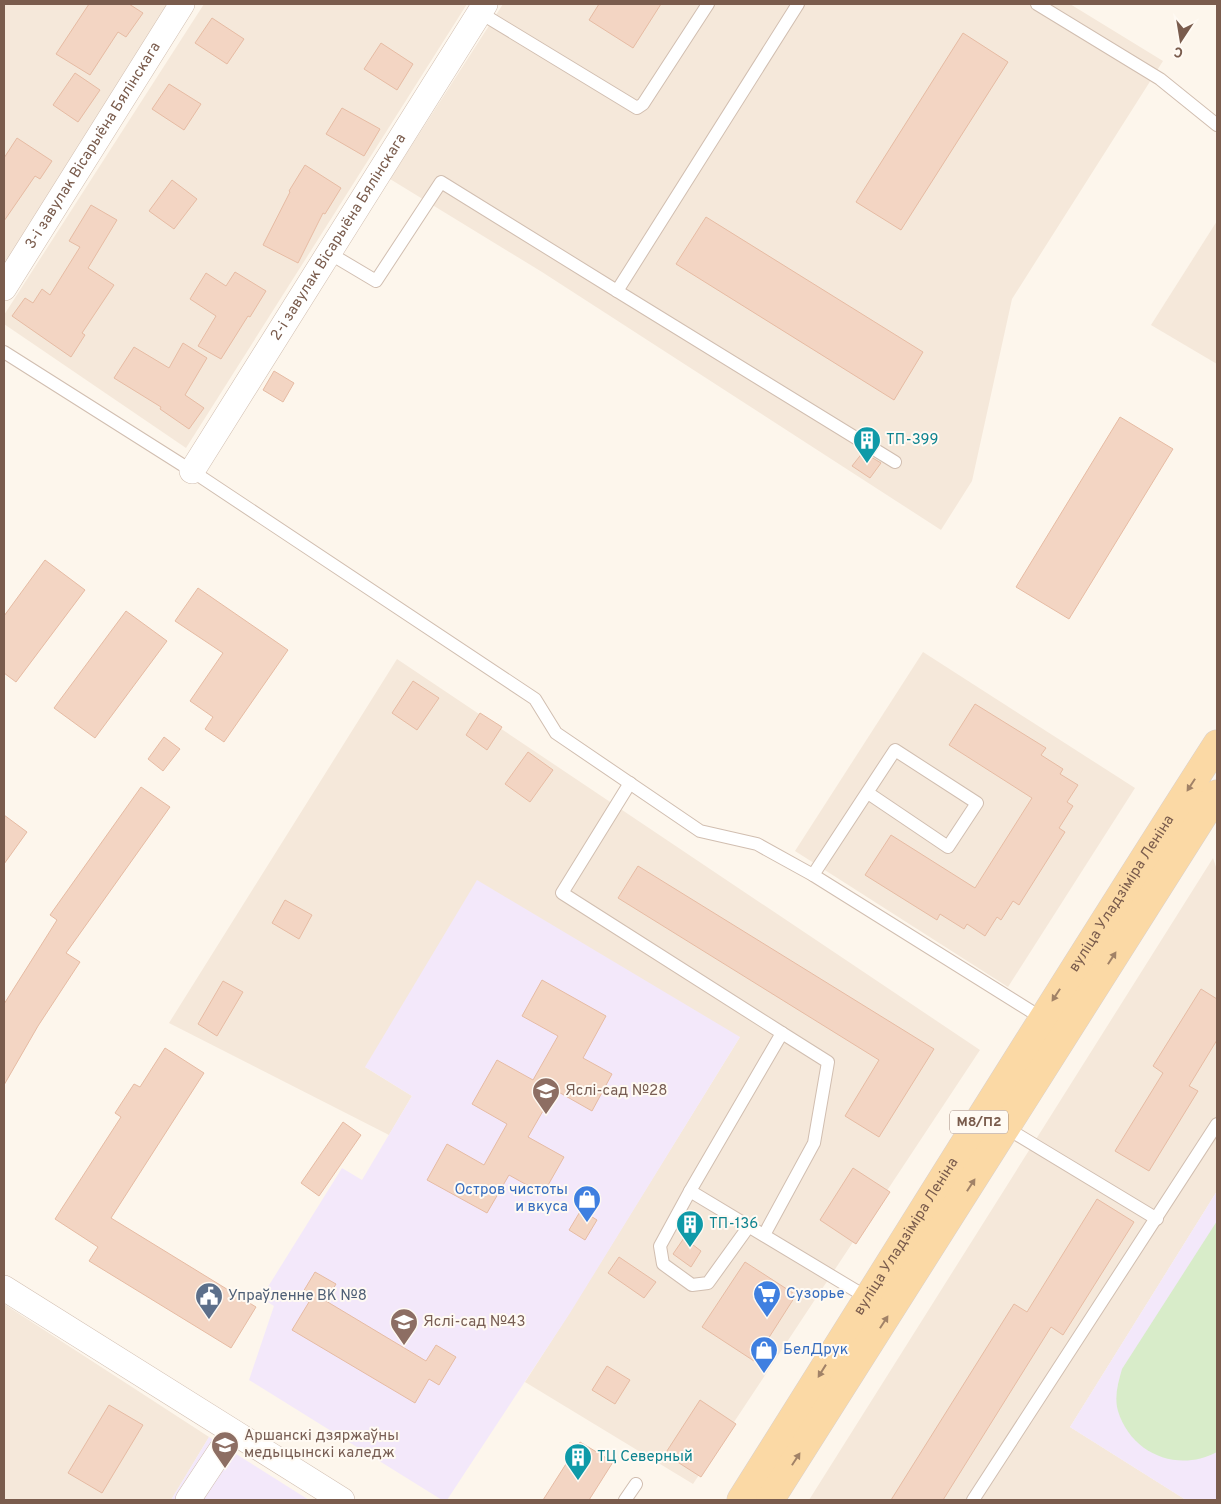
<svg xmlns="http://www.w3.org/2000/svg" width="1221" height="1504" font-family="Overpass,sans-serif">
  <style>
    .residential { fill: #f5e8da }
    .education { fill: #f3e8fa }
    .green { fill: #d8ecc9 }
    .building { fill: #f3d5c3; stroke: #e6bba3 }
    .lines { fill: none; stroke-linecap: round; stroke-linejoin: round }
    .lane-casing { stroke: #d1beb0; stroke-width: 14 }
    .street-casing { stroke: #d1beb0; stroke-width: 26 }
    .primary-casing { stroke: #dad1cd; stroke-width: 29 }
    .lane { stroke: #fff; stroke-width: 12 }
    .street { stroke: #fff; stroke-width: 25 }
    .primary { stroke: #fbd9a5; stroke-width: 28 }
    .oneway { fill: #a18267 }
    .labels { text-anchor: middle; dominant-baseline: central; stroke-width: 4; stroke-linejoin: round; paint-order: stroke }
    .shield { fill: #fffaf3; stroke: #a28b7f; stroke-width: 1 }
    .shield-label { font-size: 14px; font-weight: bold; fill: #7a5c4d }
    .street-label { font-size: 15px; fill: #7a5c4d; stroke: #fffaf3 }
    .culture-label { font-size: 15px; fill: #0d838f; stroke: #fffaf3; text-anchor: start }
    .education-label { font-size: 15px; fill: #785e54; stroke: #fffaf3; text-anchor: start }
    .shop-label { font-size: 15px; fill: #366cbe; stroke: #fffaf3; text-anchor: start }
    .service-label { font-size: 15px; fill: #4e5e75; stroke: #fffaf3; text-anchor: start }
  </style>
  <rect width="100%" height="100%" fill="#fdf6ec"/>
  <!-- residential -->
  <g class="residential">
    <polygon points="4,4 170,4 4,265"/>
    <polygon points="204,4 467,4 186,448 4,324 4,315"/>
    <polygon points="503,4 1070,4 1163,61 1012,299 972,481 941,530 542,272 390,179"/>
    <polygon points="1217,221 1217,364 1151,325"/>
    <polygon points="923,652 1135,788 1008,987 795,851"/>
    <polygon points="397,659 980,1050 693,1484 525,1382 570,1312 740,1037 365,1067 412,1096 389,1135 169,1023"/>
    <polygon points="1213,858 1217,870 1217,1191 1070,1427 1186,1500 809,1500"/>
    <polygon points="4,1304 209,1437 171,1500 4,1500"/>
  </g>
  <!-- education -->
  <g class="education">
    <polygon points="477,880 740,1037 570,1313 447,1500 442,1500 249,1380 274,1306 261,1298 342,1168 362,1180 412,1096 365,1067"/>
    <polygon points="1217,1191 1217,1500 1186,1500 1070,1427"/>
    <polygon points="209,1437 309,1500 171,1500"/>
  </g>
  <!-- green -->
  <path class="green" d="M1217,1221V1452C1178,1473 1131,1454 1118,1411C1114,1397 1118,1383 1122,1369Z"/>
  <!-- building -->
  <g class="building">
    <polygon points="89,4 129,4 143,13 126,37 118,32 90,75 56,54"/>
    <polygon points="599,4 661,4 633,48 589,20"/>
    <polygon points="212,18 244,39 227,64 195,43"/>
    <polygon points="963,33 1008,62 901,230 856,202"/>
    <polygon points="381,43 413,64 397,90 364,69"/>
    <polygon points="75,73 100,90 78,122 53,105"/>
    <polygon points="169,84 201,104 184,130 152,109"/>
    <polygon points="342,108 380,129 364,156 326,134"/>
    <polygon points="17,138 52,161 40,179 35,176 4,221 4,158"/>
    <polygon points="305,165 341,188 325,214 323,213 298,263 263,245 290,192 289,191"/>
    <polygon points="172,180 197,199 174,229 149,211"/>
    <polygon points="91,205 117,220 88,268 114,285 82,333 85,335 71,357 12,316 25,298 33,303 42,289 50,295 80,247 69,241"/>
    <polygon points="706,217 923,352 894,400 676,264"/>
    <polygon points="235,272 266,291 250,317 248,316 221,359 198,346 216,316 190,299 206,273 226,286"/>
    <polygon points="183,343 207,358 185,395 204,408 189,429 160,409 161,407 114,378 134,347 169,368"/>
    <polygon points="274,371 294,383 283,402 263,390"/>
    <polygon points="1120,417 1173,449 1069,619 1016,587"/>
    <polygon points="863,452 881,463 870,478 852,466"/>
    <polygon points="45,560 85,590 16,682 4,673 4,616"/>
    <polygon points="198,588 288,650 224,742 205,729 213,717 190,701 223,653 175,621"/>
    <polygon points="126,611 167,641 95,738 54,708"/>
    <polygon points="413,681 439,698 417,730 392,713"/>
    <polygon points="975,704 1046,748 1041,755 1063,769 1060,774 1078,785 1067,802 1073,806 1059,828 1065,832 1019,905 1013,901 1001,920 997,917 985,936 967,924 964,929 940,914 937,920 865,875 891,835 975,888 1032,798 949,745"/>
    <polygon points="480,713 502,727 487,750 466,735"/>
    <polygon points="164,737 180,749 163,771 148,759"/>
    <polygon points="528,752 553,770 530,802 505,784"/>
    <polygon points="141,787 170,807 66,953 80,962 38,1026 4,1085 4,1004 57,920 50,915"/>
    <polygon points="4,815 27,832 4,864"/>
    <polygon points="638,866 934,1049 879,1137 845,1116 879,1060 618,898"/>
    <polygon points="285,900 312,915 299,939 272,923"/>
    <polygon points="542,980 606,1016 583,1058 612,1074 592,1111 555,1090 528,1137 564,1157 543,1194 509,1175 487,1213 427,1180 447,1144 484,1165 507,1124 472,1104 497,1060 533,1080 558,1036 522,1016"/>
    <polygon points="223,981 243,992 217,1036 198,1024"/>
    <polygon points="1201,989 1217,999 1217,1040 1189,1086 1198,1091 1149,1171 1115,1151 1163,1073 1153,1066"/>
    <polygon points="165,1048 204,1073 111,1218 256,1307 231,1348 89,1261 98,1247 55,1219 121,1117 115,1113 134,1084 140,1087"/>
    <polygon points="343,1122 361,1135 319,1196 301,1183"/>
    <polygon points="853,1168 890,1192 856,1244 820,1220"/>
    <polygon points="1097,1199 1134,1222 1063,1335 1051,1327 943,1500 891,1500 1014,1304 1027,1312"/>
    <polygon points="581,1210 597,1220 585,1240 569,1230"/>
    <polygon points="684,1238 701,1251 691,1267 673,1254"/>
    <polygon points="619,1257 656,1282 644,1298 608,1273"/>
    <polygon points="745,1262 796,1295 754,1361 702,1327"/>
    <polygon points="315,1272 336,1284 326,1301 426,1361 436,1345 456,1357 439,1385 429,1379 415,1403 292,1330 309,1302 300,1297"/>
    <polygon points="607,1366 630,1380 615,1404 592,1390"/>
    <polygon points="700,1400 736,1424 701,1477 665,1454"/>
    <polygon points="109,1405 143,1425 102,1493 68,1473"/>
    <polygon points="580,1442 613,1462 589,1500 543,1500"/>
  </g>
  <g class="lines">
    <!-- lane casing -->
    <g class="lane-casing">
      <g id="lane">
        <polyline points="1037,4 1160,79 1217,125"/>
        <polyline points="479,12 637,108 643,104 708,4"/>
        <polyline points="329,253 376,281 441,182 617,291 798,4"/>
        <polyline points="617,291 895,462"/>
        <polyline points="4,352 192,471 535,699 556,733 700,831 757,844 813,875 1045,1020"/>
        <polyline points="630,783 562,893 782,1033 690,1191 868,1298"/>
        <polyline points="813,875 895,750 977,803 948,847 868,793"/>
        <polyline points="1003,1126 1157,1219"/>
        <polyline points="690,1191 660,1246 663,1264 692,1285 708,1283 749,1226"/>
        <polyline points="764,1235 814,1143 828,1062 782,1033"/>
        <polyline points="625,1500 636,1484"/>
        <polyline points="973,1500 1217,1124"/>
      </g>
    </g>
    <!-- street casing -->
    <g class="street-casing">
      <g id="street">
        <path id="s1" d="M4,288L182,4"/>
        <path id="s2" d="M192,471L485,4"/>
        <polyline points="4,1288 342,1500"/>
        <polyline points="188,1500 233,1432"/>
      </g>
    </g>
    <!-- primary casing -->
    <g class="primary-casing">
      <g id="primary">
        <path id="s3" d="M741,1500C900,1248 1056,995 1217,744"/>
        <polyline points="770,1500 1217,794"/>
      </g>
    </g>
    <!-- lane -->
    <use href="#lane" class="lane"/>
    <!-- street -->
    <use href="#street" class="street"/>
    <!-- primary -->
    <use href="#primary" class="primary"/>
  </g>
  <!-- one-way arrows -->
  <defs><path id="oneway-solid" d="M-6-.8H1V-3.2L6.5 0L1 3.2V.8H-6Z" transform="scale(1.25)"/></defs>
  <g class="oneway">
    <use href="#oneway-solid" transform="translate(1191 785) rotate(123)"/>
    <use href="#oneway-solid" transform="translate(1112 958) rotate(-57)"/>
    <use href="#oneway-solid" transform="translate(1056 995) rotate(123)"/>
    <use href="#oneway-solid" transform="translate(971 1185) rotate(-57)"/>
    <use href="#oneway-solid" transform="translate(884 1322) rotate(-57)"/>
    <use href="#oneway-solid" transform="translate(822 1371) rotate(122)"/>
    <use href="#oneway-solid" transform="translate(796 1459) rotate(-57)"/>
  </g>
  <!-- icons -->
  <defs>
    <g id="building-pin" transform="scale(1.4375)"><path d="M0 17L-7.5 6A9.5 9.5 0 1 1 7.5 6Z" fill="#0f9aa8" stroke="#fffaf3"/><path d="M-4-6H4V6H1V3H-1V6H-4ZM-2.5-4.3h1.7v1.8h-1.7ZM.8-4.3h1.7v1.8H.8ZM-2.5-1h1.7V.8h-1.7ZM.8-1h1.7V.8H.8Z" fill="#fff"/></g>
    <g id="school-pin" transform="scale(1.4375)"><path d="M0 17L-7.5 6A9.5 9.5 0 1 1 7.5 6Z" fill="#8d6e63" stroke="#fffaf3"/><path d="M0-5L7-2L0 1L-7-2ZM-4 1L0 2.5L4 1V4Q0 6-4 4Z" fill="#fff"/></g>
    <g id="shop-pin" transform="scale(1.4375)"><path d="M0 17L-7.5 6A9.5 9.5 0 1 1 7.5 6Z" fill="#3f7fe0" stroke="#fffaf3"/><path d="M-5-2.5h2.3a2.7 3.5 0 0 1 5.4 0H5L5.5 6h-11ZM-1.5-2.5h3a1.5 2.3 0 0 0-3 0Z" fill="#fff"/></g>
    <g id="supermarket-pin" transform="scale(1.4375)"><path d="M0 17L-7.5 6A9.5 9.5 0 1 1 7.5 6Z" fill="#3f7fe0" stroke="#fffaf3"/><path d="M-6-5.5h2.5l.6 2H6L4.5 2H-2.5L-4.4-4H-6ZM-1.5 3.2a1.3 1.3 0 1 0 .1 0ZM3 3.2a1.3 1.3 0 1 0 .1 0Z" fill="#fff"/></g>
    <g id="civic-pin" transform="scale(1.4375)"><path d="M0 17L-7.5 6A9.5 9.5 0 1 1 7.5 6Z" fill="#5c6f8a" stroke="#fffaf3"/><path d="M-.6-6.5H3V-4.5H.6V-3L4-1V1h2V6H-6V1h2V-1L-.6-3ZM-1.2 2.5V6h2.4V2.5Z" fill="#fff"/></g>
    <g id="university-pin" transform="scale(1.4375)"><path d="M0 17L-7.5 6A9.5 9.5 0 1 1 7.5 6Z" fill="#8d6e63" stroke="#fffaf3"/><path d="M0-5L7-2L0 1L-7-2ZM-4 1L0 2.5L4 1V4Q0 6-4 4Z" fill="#fff"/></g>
  </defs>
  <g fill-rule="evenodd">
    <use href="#building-pin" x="867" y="440"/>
    <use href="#school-pin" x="546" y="1091"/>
    <use href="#shop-pin" x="587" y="1199"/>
    <use href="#building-pin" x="690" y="1224"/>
    <use href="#supermarket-pin" x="767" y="1294"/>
    <use href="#civic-pin" x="209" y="1296"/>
    <use href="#school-pin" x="404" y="1322"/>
    <use href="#shop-pin" x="764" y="1350"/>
    <use href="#university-pin" x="225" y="1445"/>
    <use href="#building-pin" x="578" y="1457"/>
  </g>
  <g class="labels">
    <!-- shield labels -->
    <rect class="shield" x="950" y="1110.5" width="58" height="23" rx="4"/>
    <g class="shield-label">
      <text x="979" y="1122">М8/П2</text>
    </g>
    <!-- street labels -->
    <g class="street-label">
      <text stroke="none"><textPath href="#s1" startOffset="168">3-і завулак Вісарыёна Бялінскага</textPath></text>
      <text stroke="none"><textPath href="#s2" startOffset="276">2-і завулак Вісарыёна Бялінскага</textPath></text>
      <text stroke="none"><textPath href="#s3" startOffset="716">вуліца Уладзіміра Леніна</textPath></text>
      <text stroke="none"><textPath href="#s3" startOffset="311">вуліца Уладзіміра Леніна</textPath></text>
    </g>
    <!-- culture labels -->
    <g class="culture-label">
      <text x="886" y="440">ТП-399</text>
      <text x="709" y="1224">ТП-136</text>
      <text x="597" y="1457">ТЦ Северный</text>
    </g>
    <!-- education labels -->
    <g class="education-label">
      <text x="565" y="1091">Яслі-сад №28</text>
      <text x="423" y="1322">Яслі-сад №43</text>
      <text x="244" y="1436">Аршанскі дзяржаўны<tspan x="244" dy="17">медыцынскі каледж</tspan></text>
    </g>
    <!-- shop labels -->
    <g class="shop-label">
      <text x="568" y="1190" text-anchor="end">Остров чистоты<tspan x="568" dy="17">и вкуса</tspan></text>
      <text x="786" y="1294">Сузорье</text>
      <text x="783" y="1350">БелДрук</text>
    </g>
    <!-- service labels -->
    <g class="service-label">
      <text x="228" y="1296">Упраўленне ВК №8</text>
    </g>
  </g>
  <!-- border -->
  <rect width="1221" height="1504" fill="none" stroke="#7a5c4d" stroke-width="10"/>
  <!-- north arrow -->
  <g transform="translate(1181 40) rotate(192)" stroke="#fffaf3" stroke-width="4" paint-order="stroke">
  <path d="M0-4L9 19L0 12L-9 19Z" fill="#7a5c4d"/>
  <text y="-8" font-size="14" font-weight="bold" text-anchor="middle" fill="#7a5c4d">С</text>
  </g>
</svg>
